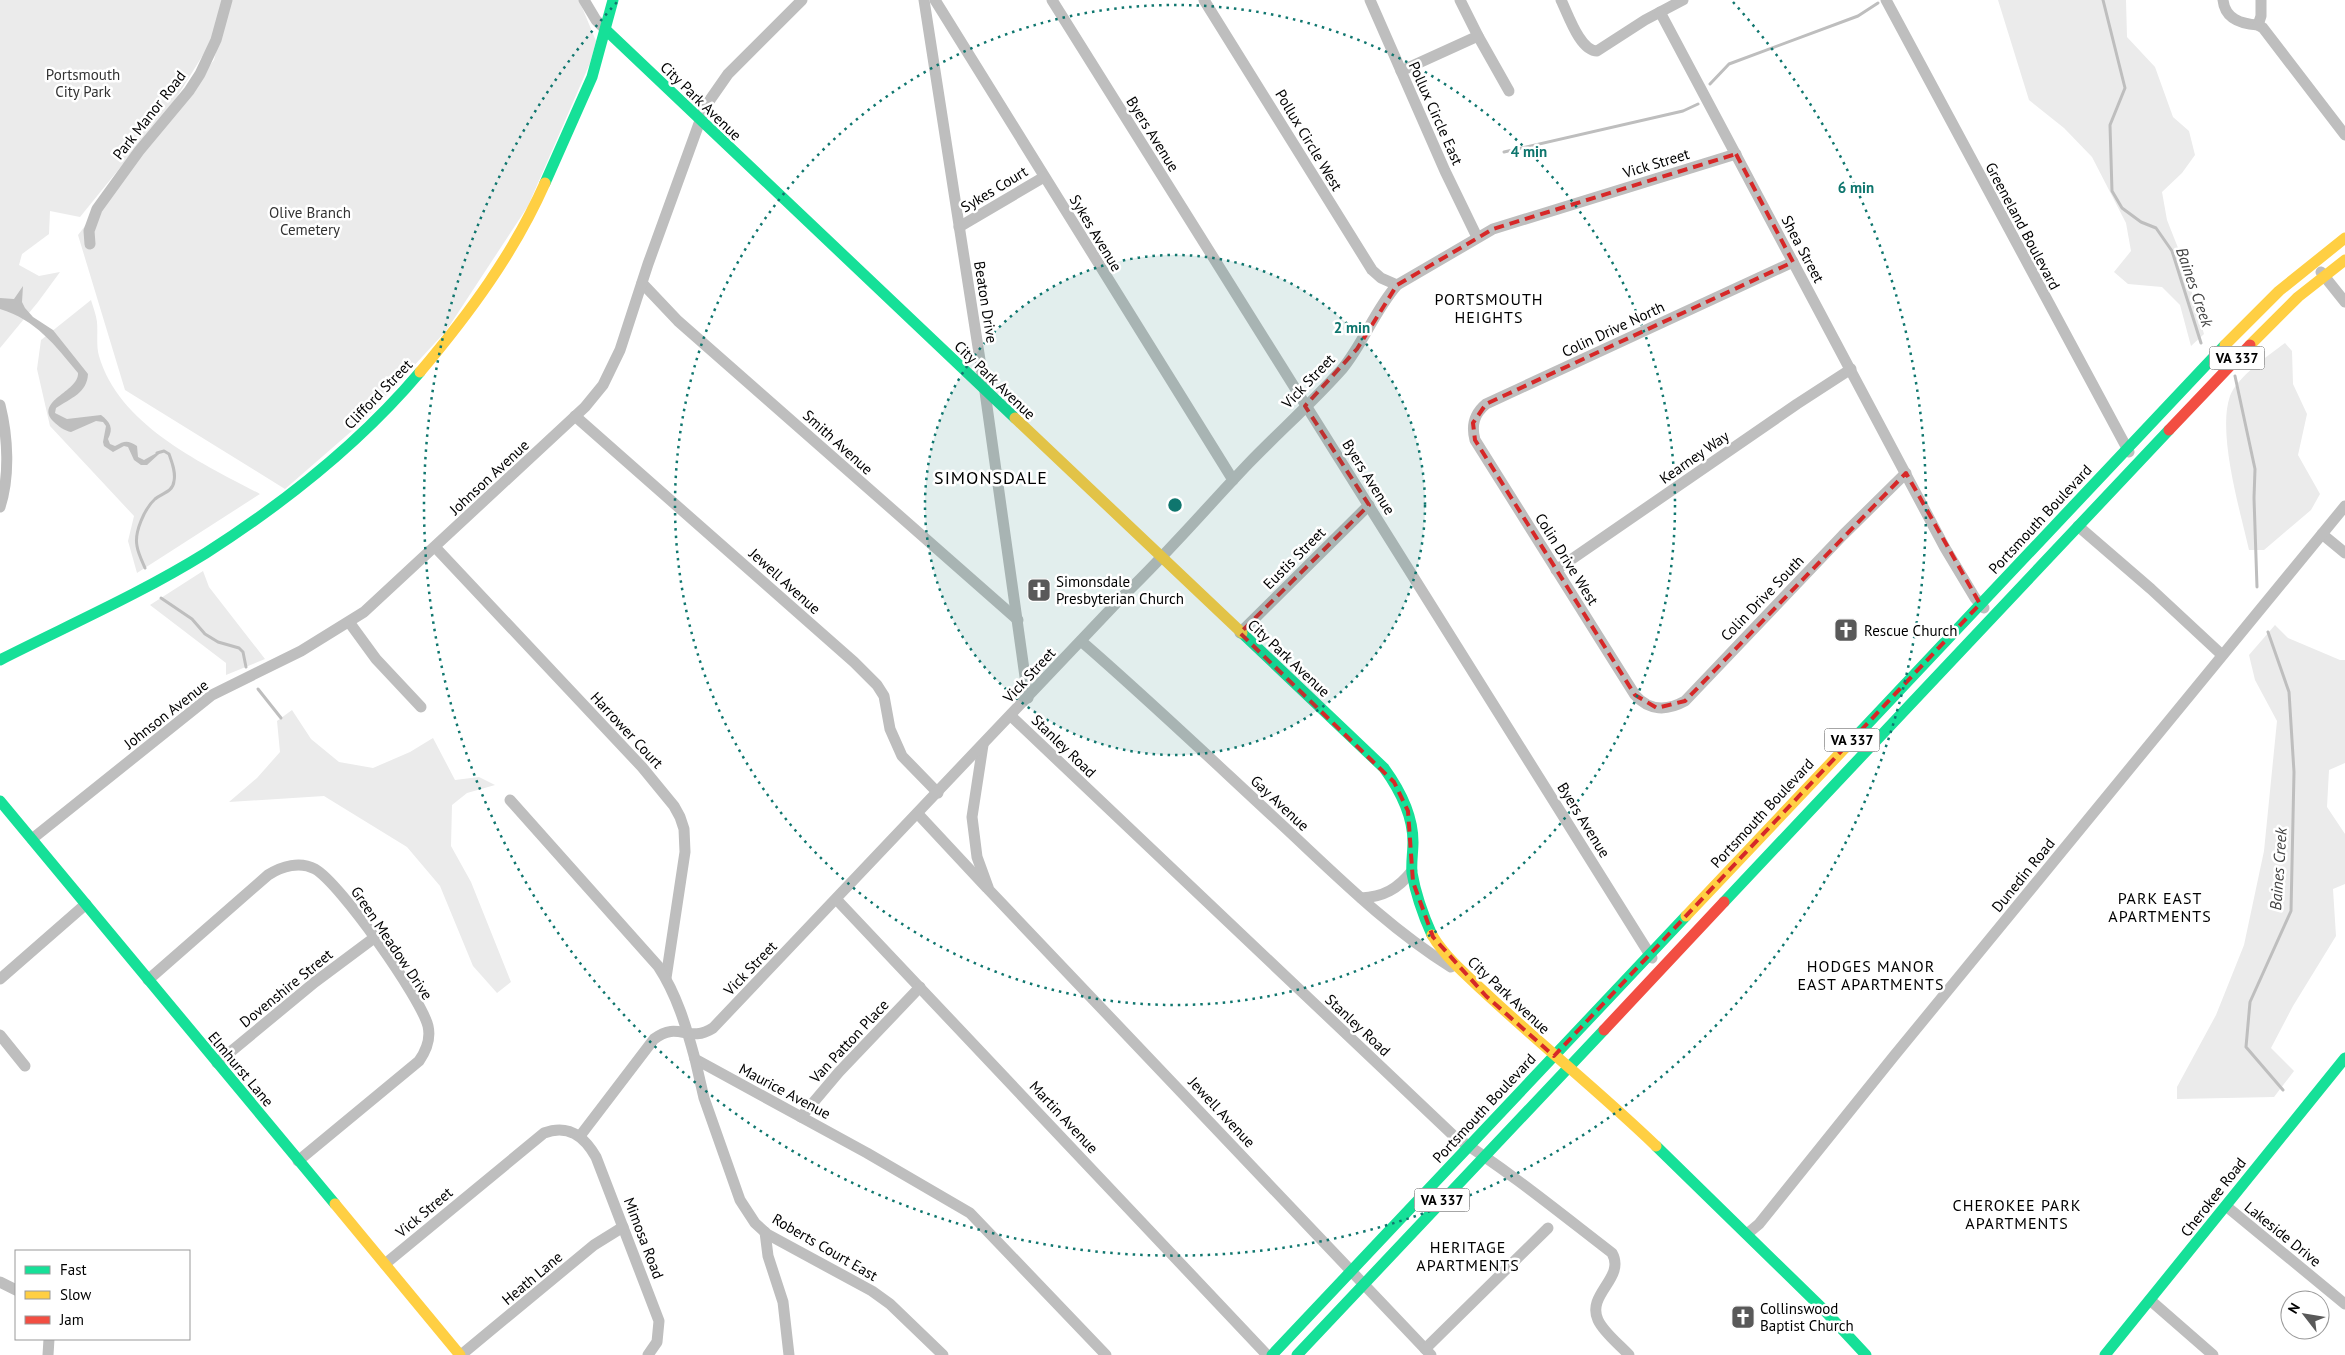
<svg xmlns="http://www.w3.org/2000/svg" width="2345" height="1355" font-family="'PT Sans',sans-serif">
  <style>
    .green { fill: #ebebeb }
    .water { fill: #bebebe }
    .lines { fill: none; stroke-linecap: round; stroke-linejoin: round }
    .stream { stroke: #bebebe; stroke-width: 3 }
    .street { stroke: #bebebe; stroke-width: 11 }
    .fast { stroke: #16e098; stroke-width: 11 }
    .slow { stroke: #ffcf43; stroke-width: 11 }
    .jam { stroke: #f24e42; stroke-width: 11 }
    .marked { fill: none; stroke: #d62828; stroke-width: 4; stroke-dasharray: 10 6; stroke-linejoin: round }
    .ring { fill: none; stroke: #0f766e; stroke-width: 2.5; stroke-dasharray: 2.5 5 }
    .labels { text-anchor: middle; dominant-baseline: central; stroke-width: 5; stroke-linejoin: round; paint-order: stroke }
    .shield { fill: #fff; stroke: #4c4c4c; stroke-width: 1 }
    .shield-label { font-size: 14px; font-weight: bold; fill: #000 }
    .park-label { font-size: 15px; fill: #323232; stroke: #fff }
    .street-label { font-size: 15px; fill: #000; stroke: #fff }
    .poi-label { font-size: 15px; fill: #000; stroke: #fff; text-anchor: start }
    .water-label { font-size: 16px; font-style: italic; fill: #434343; stroke: #fff }
    .neighbourhood-label { font-size: 16px; letter-spacing: 1px; fill: #000; stroke: #fff }
    .quarter-label { font-size: 18px; letter-spacing: 1px; fill: #000; stroke: #fff }
    .centre { fill: #0f766e; stroke: #fff; stroke-width: 2.5 }
    .ring-label { font-size: 15px; text-anchor: middle; font-weight: bold; fill: #0f766e; stroke: #fff; stroke-width: 5; stroke-linejoin: round; paint-order: stroke }
  </style>
  <rect width="100%" height="100%" fill="#fff"/>
  <!-- green -->
  <g class="green">
    <polygon points="0,0 223,0 211,42 175,100 80,217 50,211 49,234 22,254 19,265 39,276 60,272 38,302 0,348"/>
    <polygon points="229,0 579,0 596,41 590,63 528,206 446,331 361,423 285,489 125,390 78,235 214,60"/>
    <polygon points="1998,0 2126,0 2127,37 2155,67 2173,117 2189,131 2195,155 2182,173 2162,192 2167,220 2182,258 2204,334 2191,346 2180,305 2162,287 2128,284 2114,272 2131,251 2126,223 2092,157 2064,128 2029,100"/>
    <path d="M91,300C93,307 96,314 97,322C98,333 96,346 99,356C119,425 201,463 260,494L137,573L128,541L134,516L50,426L37,369L41,340Z"/>
    <path d="M2285,343L2292,351L2293,384L2307,414L2298,455L2320,494L2311,510L2264,550H2249C2240,510 2217,433 2230,396C2237,377 2269,355 2285,343Z"/>
    <polygon points="203,571 209,587 265,659 226,675 226,663 150,605"/>
    <polygon points="2275,625 2288,638 2340,660 2345,660 2345,763 2329,770 2327,807 2345,834 2345,884 2333,889 2336,936 2293,1006 2271,1048 2294,1071 2274,1097 2177,1099 2177,1087 2216,1015 2244,945 2264,851 2277,721 2255,680 2249,655"/>
    <polygon points="292,710 311,739 339,762 373,768 410,752 433,738 455,780 479,777 495,785 467,793 452,805 451,846 471,882 511,982 497,993 473,966 440,886 407,847 324,796 229,802 257,778 280,752 277,721"/>
  </g>
  <!-- water -->
  <path class="water" d="M23,286L22,302L25,308L33,317L53,330L88,374C87,393 71,398 56,408L55,413L67,419L101,415C110,422 114,428 108,439L110,444L115,446C125,441 127,440 137,446L138,457L144,460L160,451L159,454L147,465H141L134,460L128,447L124,446L113,452L104,446L103,442L106,426L103,422L96,421L71,432C65,431 58,426 54,422C33,401 79,392 78,373C55,345 36,320 0,309V298L14,299Z"/>
  <g class="lines">
    <!-- stream -->
    <g class="stream">
      <polyline points="2103,0 2125,88 2110,125 2112,191 2122,208 2141,222 2156,228 2172,251 2201,343"/>
      <polyline points="1710,84 1729,64 1858,16 1878,3"/>
      <polyline points="1504,152 1683,111 1698,104"/>
      <polyline points="2235,376 2255,469 2254,498 2257,587"/>
      <path d="M145,568C142,561 138,553 137,546C134,532 145,508 155,499C162,493 173,492 174,481C176,472 172,463 169,454L164,451L157,453"/>
      <polyline points="161,598 192,619 205,634 218,642 239,648 243,652 246,667"/>
      <polyline points="2268,632 2289,692 2294,772 2291,911 2250,1002 2246,1047 2283,1090"/>
      <polyline points="258,689 281,718"/>
    </g>
    <!-- street -->
    <g class="street">
      <polyline points="584,0 596,20 606,30"/>
      <polyline points="924,0 985,392 1028,698"/>
      <polyline points="935,0 1233,480"/>
      <polyline points="1052,0 1652,958"/>
      <polyline points="1204,0 1372,270 1381,278 1397,285"/>
      <polyline points="1370,0 1445,171 1477,237"/>
      <path d="M1561,0C1568,14 1580,51 1597,51L1645,20L1683,0"/>
      <polyline points="1886,0 2129,452"/>
      <path d="M2223,0C2225,19 2241,24 2258,25L2261,16V0"/>
      <polyline points="1660,12 1945,548 1975,598 1984,608"/>
      <polyline points="2258,25 2263,28 2345,135"/>
      <polyline points="1478,36 1509,91"/>
      <polyline points="1401,71 1478,36 1460,0"/>
      <polyline points="959,227 1044,177"/>
      <polyline points="90,244 89,231 97,209 139,151 189,91 200,74 216,40 227,0"/>
      <path d="M1793,262L1486,404C1474,414 1471,425 1475,440L1635,695C1649,711 1667,711 1685,701L1843,535L1906,473"/>
      <polyline points="2321,272 2345,302"/>
      <polyline points="642,283 678,321 1018,620"/>
      <path d="M0,405C8,437 10,476 0,507"/>
      <polyline points="575,416 854,662 877,685 884,696 890,729 902,756 938,793"/>
      <polyline points="2078,526 2151,589 2222,655"/>
      <polyline points="2322,534 2345,553"/>
      <polyline points="435,547 642,767 674,806 680,817 684,829 685,852 666,978"/>
      <polyline points="1556,570 1797,404 1851,369"/>
      <polyline points="349,622 376,659 421,707"/>
      <polyline points="1240,633 1369,505"/>
      <path d="M1081,641C1149,700 1214,762 1280,823C1335,874 1387,927 1451,967"/>
      <path d="M1011,716L1455,1137C1510,1172 1560,1213 1612,1253C1626,1278 1586,1294 1598,1320C1604,1333 1620,1345 1629,1355"/>
      <polyline points="983,745 972,817 977,857 989,890 1431,1355"/>
      <path d="M510,800L658,966C677,995 686,1026 695,1059L867,1153L970,1213L1106,1355"/>
      <polyline points="918,814 987,888"/>
      <polyline points="32,839 212,695 301,651 364,612 585,407 603,385 620,350 648,264 705,107 728,74 802,0"/>
      <path d="M1361,898C1383,897 1398,889 1412,871"/>
      <polyline points="837,900 1267,1355"/>
      <polyline points="0,979 86,904"/>
      <path d="M148,980L268,875C282,866 300,861 315,869C340,883 421,998 428,1026C431,1039 426,1051 419,1061L298,1161"/>
      <polyline points="0,1035 25,1066"/>
      <polyline points="695,1059 704,1098 740,1200 755,1223 767,1234 872,1291 890,1304 943,1355"/>
      <polyline points="217,1063 315,982 374,938"/>
      <polyline points="801,1117 839,1072 920,987"/>
      <path d="M580,1136L654,1039C679,1020 688,1044 713,1028L1124,595C1168,553 1207,507 1249,463C1280,431 1314,401 1343,368C1364,342 1375,310 1397,285L1493,229L1736,154"/>
      <polyline points="2226,1206 2345,1304"/>
      <polyline points="765,1232 768,1256 783,1302 789,1355"/>
      <polyline points="1747,1234 1759,1224 1894,1056 2345,506"/>
      <path d="M385,1264L544,1133C568,1124 584,1136 596,1157L659,1321L657,1342L648,1355"/>
      <polyline points="0,1282 16,1290"/>
      <polyline points="2150,1300 2213,1355"/>
      <polyline points="1425,1349 1548,1228"/>
      <polyline points="48,1355 49,1339"/>
      <polyline points="461,1355 594,1245 623,1227"/>
    </g>
    <!-- fast -->
    <g class="fast">
      <polyline points="606,30 1015,418"/>
      <polyline points="545,183 592,77 613,0"/>
      <path d="M1242,633L1384,768C1400,790 1413,815 1413,842C1413,852 1411,863 1412,873C1416,896 1423,915 1432,935"/>
      <path d="M0,660C69,625 140,594 206,553C284,503 360,443 420,372"/>
      <polyline points="1845,748 2225,345"/>
      <polyline points="0,801 335,1204"/>
      <polyline points="1724,902 2169,430"/>
      <polyline points="1656,1146 1825,1311 1866,1355"/>
      <polyline points="1272,1355 1686,916"/>
      <polyline points="1297,1355 1604,1030"/>
      <polyline points="2105,1355 2345,1058"/>
    </g>
    <!-- slow -->
    <g class="slow">
      <polyline points="2225,345 2279,291 2345,238"/>
      <polyline points="2250,345 2298,297 2345,260"/>
      <path d="M420,372C469,314 514,253 545,183"/>
      <polyline points="1015,418 1242,633"/>
      <polyline points="1686,916 1845,748"/>
      <path d="M1432,935C1447,960 1471,979 1492,999C1546,1049 1603,1095 1656,1146"/>
      <polyline points="335,1204 460,1355"/>
    </g>
    <!-- jam -->
    <g class="jam">
      <polyline points="2169,430 2250,345"/>
      <polyline points="1604,1030 1724,902"/>
    </g>
  </g>
  <!-- marked area -->
  <path class="marked" d="M1736,154L1793,262L1486,404L1473,423L1475,440L1635,695L1657,708L1685,701L1906,473L1980,604L1554,1056L1486,996L1433,937L1413,882L1408,811L1394,782L1240,633L1369,505L1305,406L1357,349L1397,285L1493,229Z"/>
  <!-- distance rings -->
  <circle cx="1175" cy="505" r="250" fill="#0f766e" fill-opacity=".12"/>
  <g class="ring">
    <circle cx="1175" cy="505" r="250"/>
    <circle cx="1175" cy="505" r="500"/>
    <path d="M1733 2A751 751 0 1 1 617 2"/>
  </g>
  <!-- icons -->
  <defs>
    <g id="church-square" transform="scale(1.25)"><rect x="-9" y="-9" width="18" height="18" rx="4" fill="#595959" stroke="#fff"/><path d="M-1.2-6h2.4v3.5h3.3v2.4h-3.3V6h-2.4V-.1h-3.3v-2.4h3.3Z" fill="#fff"/></g>
  </defs>
  <g fill-rule="evenodd">
    <use href="#church-square" x="1039" y="590"/>
    <use href="#church-square" x="1846" y="630"/>
    <use href="#church-square" x="1743" y="1317"/>
  </g>
  <g class="labels">
    <!-- shield labels -->
    <g class="shield">
      <rect x="2209.5" y="346.5" width="55" height="23" rx="4"/>
      <rect x="1824.5" y="728.5" width="55" height="23" rx="4"/>
      <rect x="1414.5" y="1188.5" width="55" height="23" rx="4"/>
    </g>
    <g class="shield-label">
      <text x="2237" y="358">VA 337</text>
      <text x="1852" y="740">VA 337</text>
      <text x="1442" y="1200">VA 337</text>
    </g>
    <!-- park labels -->
    <g class="park-label">
      <text x="83" y="74">Portsmouth<tspan x="83" dy="17">City Park</tspan></text>
      <text x="310" y="212">Olive Branch<tspan x="310" dy="17">Cemetery</tspan></text>
    </g>
    <!-- street labels -->
    <g class="street-label">
      <text transform="translate(701 101) rotate(44)">City Park Avenue</text>
      <text transform="translate(1436 113) rotate(66)">Pollux Circle East</text>
      <text transform="translate(149 115) rotate(-52)">Park Manor Road</text>
      <text transform="translate(1153 134) rotate(58)">Byers Avenue</text>
      <text transform="translate(1309 140) rotate(59)">Pollux Circle West</text>
      <text transform="translate(1656 163) rotate(-17)">Vick Street</text>
      <text transform="translate(994 189) rotate(-31)">Sykes Court</text>
      <text transform="translate(2023 226) rotate(62)">Greeneland Boulevard</text>
      <text transform="translate(1096 233) rotate(59)">Sykes Avenue</text>
      <text transform="translate(1803 249) rotate(62)">Shea Street</text>
      <text transform="translate(986 302) rotate(81)">Beaton Drive</text>
      <text transform="translate(1613 329) rotate(-25)">Colin Drive North</text>
      <text transform="translate(995 380) rotate(44)">City Park Avenue</text>
      <text transform="translate(1308 381) rotate(-46)">Vick Street</text>
      <text transform="translate(378 394) rotate(-46)">Clifford Street</text>
      <text transform="translate(838 442) rotate(42)">Smith Avenue</text>
      <text transform="translate(1694 457) rotate(-35)">Kearney Way</text>
      <text transform="translate(489 477) rotate(-43)">Johnson Avenue</text>
      <text transform="translate(1369 477) rotate(58)">Byers Avenue</text>
      <text transform="translate(2040 519) rotate(-47)">Portsmouth Boulevard</text>
      <text transform="translate(1294 558) rotate(-45)">Eustis Street</text>
      <text transform="translate(1567 559) rotate(58)">Colin Drive West</text>
      <text transform="translate(785 581) rotate(42)">Jewell Avenue</text>
      <text transform="translate(1762 598) rotate(-46)">Colin Drive South</text>
      <text transform="translate(1289 658) rotate(43)">City Park Avenue</text>
      <text transform="translate(1029 675) rotate(-47)">Vick Street</text>
      <text transform="translate(166 714) rotate(-38)">Johnson Avenue</text>
      <text transform="translate(627 730) rotate(47)">Harrower Court</text>
      <text transform="translate(1064 746) rotate(44)">Stanley Road</text>
      <text transform="translate(1280 803) rotate(43)">Gay Avenue</text>
      <text transform="translate(1762 813) rotate(-47)">Portsmouth Boulevard</text>
      <text transform="translate(1584 820) rotate(58)">Byers Avenue</text>
      <text transform="translate(2023 875) rotate(-51)">Dunedin Road</text>
      <text transform="translate(392 943) rotate(56)">Green Meadow Drive</text>
      <text transform="translate(750 968) rotate(-46)">Vick Street</text>
      <text transform="translate(286 988) rotate(-39)">Dovenshire Street</text>
      <text transform="translate(1509 995) rotate(43)">City Park Avenue</text>
      <text transform="translate(1358 1025) rotate(43)">Stanley Road</text>
      <text transform="translate(849 1041) rotate(-47)">Van Patton Place</text>
      <text transform="translate(241 1069) rotate(50)">Elmhurst Lane</text>
      <text transform="translate(785 1091) rotate(28)">Maurice Avenue</text>
      <text transform="translate(1484 1108) rotate(-47)">Portsmouth Boulevard</text>
      <text transform="translate(1222 1112) rotate(47)">Jewell Avenue</text>
      <text transform="translate(1064 1117) rotate(47)">Martin Avenue</text>
      <text transform="translate(2213 1197) rotate(-52)">Cherokee Road</text>
      <text transform="translate(424 1212) rotate(-40)">Vick Street</text>
      <text transform="translate(2283 1234) rotate(39)">Lakeside Drive</text>
      <text transform="translate(644 1238) rotate(69)">Mimosa Road</text>
      <text transform="translate(825 1247) rotate(30)">Roberts Court East</text>
      <text transform="translate(532 1278) rotate(-40)">Heath Lane</text>
    </g>
    <!-- poi labels -->
    <g class="poi-label">
      <text x="1056" y="581">Simonsdale<tspan x="1056" dy="17">Presbyterian Church</tspan></text>
      <text x="1864" y="630">Rescue Church</text>
      <text x="1760" y="1308">Collinswood<tspan x="1760" dy="17">Baptist Church</tspan></text>
    </g>
    <!-- water labels -->
    <g class="water-label">
      <text transform="translate(2195 287) rotate(71)">Baines Creek</text>
      <text transform="translate(2278 869) rotate(-86)">Baines Creek</text>
    </g>
    <!-- neighbourhood labels -->
    <g class="neighbourhood-label">
      <text x="1489" y="299">PORTSMOUTH<tspan x="1489" dy="18">HEIGHTS</tspan></text>
      <text x="2160" y="898">PARK EAST<tspan x="2160" dy="18">APARTMENTS</tspan></text>
      <text x="1871" y="966">HODGES MANOR<tspan x="1871" dy="18">EAST APARTMENTS</tspan></text>
      <text x="2017" y="1205">CHEROKEE PARK<tspan x="2017" dy="18">APARTMENTS</tspan></text>
      <text x="1468" y="1247">HERITAGE<tspan x="1468" dy="18">APARTMENTS</tspan></text>
    </g>
    <!-- quarter labels -->
    <g class="quarter-label">
      <text x="991" y="477">SIMONSDALE</text>
    </g>
  </g>
  <circle cx="1175" cy="505" r="8" class="centre"/>
  <g class="ring-label">
    <text x="1529" y="157">4 min</text>
    <text x="1856" y="193">6 min</text>
    <text x="1352" y="333">2 min</text>
  </g>
  <!-- legend -->
  <rect x="15" y="1250" width="175" height="90" fill="#ffffff" stroke="#999999"/>
  <rect x="25" y="1266" width="25" height="8" fill="#16e098" stroke="#999999"/>
  <text x="60" y="1275" font-size="15" fill="#000000">Fast</text>
  <rect x="25" y="1291" width="25" height="8" fill="#ffcf43" stroke="#999999"/>
  <text x="60" y="1300" font-size="15" fill="#000000">Slow</text>
  <rect x="25" y="1316" width="25" height="8" fill="#f24e42" stroke="#999999"/>
  <text x="60" y="1325" font-size="15" fill="#000000">Jam</text>
  <!-- north arrow -->
  <g transform="translate(2305 1315) rotate(301)"><circle r="24" fill="#ffffff" stroke="#999999"/>
  <path d="M0-4L9 19L0 12L-9 19Z" fill="#595959"/>
  <text y="-8" font-size="14" font-weight="bold" text-anchor="middle" fill="#000000">N</text>
  </g>
</svg>
